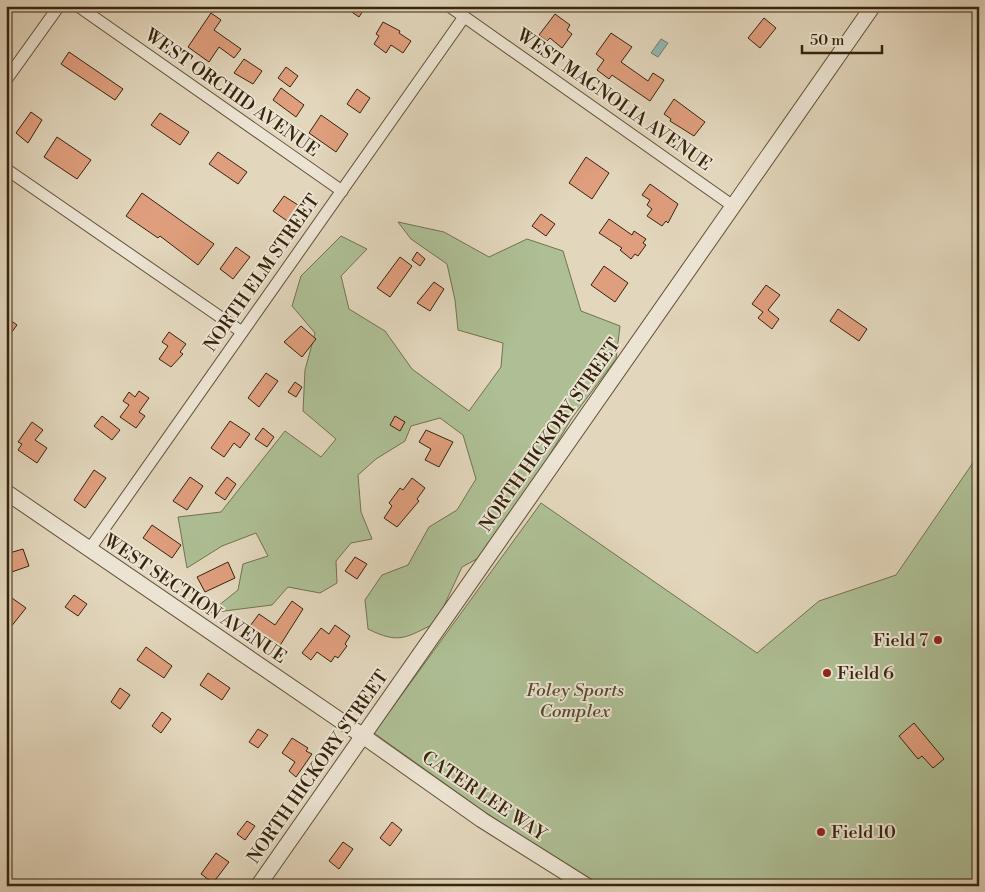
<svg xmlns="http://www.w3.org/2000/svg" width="985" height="892" font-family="'Libre Bodoni',serif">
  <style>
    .green { fill: #aebf95; stroke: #727250 }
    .water { fill: #95b8b5; stroke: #6f7d71 }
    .building { fill: #df9e7d; stroke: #37240c }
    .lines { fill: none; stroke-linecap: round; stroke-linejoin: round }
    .minor-casing { stroke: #625038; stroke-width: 13 }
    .tertiary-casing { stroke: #625038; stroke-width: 17 }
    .minor { stroke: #ece4d3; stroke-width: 11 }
    .tertiary { stroke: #ece4d3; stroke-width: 15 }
    .poi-dot { fill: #8f2418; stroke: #ece4d3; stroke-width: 2 }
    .labels { text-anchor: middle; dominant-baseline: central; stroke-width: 4; stroke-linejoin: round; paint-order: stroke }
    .street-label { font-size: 18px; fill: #37240c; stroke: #ece4d3 }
    .poi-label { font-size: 18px; fill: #37240c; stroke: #ece4d3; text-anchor: start }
    .park-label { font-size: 18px; font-style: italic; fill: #554b2e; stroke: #ece4d3 }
  </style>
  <rect width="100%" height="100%" fill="#e2d6bc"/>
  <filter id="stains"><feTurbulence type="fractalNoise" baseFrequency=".004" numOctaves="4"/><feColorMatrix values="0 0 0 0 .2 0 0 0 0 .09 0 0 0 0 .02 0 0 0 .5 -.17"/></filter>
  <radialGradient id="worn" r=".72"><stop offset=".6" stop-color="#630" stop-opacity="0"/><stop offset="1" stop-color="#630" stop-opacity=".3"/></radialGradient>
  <!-- green -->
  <g class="green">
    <path d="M398,222L444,232L489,257L527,239L563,251L581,311L620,326L616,359L572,418L547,459L525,513L484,555L462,567L436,623C406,637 400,645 368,629L365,600L382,575L408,565L429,527L457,510L476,479L463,435L440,418L411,426L405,441L376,459L358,475L361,512L372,539L351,543L336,561L337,583L320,593L288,587L272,605L209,613L238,590L243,564L268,556L256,533L222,546L187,568L178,517L221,512L285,431L321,457L336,439L303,411L305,370L315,333L292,306L301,276L341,236L367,249L341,276L349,309L385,331L412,369L469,411L501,367L503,343L458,330L455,300L447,264L411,239Z"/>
    <polygon points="979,454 979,886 599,886 489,815 374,733 541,503 757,653 819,601 896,575"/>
  </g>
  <!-- water -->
  <polygon class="water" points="661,39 668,43 658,57 651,53"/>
  <!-- building -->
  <g class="building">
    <polygon points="343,6 366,6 359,17"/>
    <polygon points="211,13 221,20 214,30 241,49 234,58 219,47 209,62 188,47"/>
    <polygon points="555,14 570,25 567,30 572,34 562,48 550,38 547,41 539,35"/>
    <polygon points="764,18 776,28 760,48 748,38"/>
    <polygon points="383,22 400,31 399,33 411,41 403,53 391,45 386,53 374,44 379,36 376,34"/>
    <polygon points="611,33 632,47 621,62 648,81 653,73 664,80 650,101 612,75 609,79 597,70 604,60 596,54"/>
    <polygon points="69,52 123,89 115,100 61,64"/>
    <polygon points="244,59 262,71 253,84 234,73"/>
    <polygon points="286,67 298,76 290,87 278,78"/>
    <polygon points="281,88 304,105 296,117 273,100"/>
    <polygon points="357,89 370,98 360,113 347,104"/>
    <polygon points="674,99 705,122 694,136 670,121 671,119 664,114"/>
    <polygon points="31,112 42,120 28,143 16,133"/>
    <polygon points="160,113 189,132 180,145 151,125"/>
    <polygon points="321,115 348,134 336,152 309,133"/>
    <polygon points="57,137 91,160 77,179 44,157"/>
    <polygon points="218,152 247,172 238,184 209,164"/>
    <polygon points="586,157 609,173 592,199 569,183"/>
    <polygon points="650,184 678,204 668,223 666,221 662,226 647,216 652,209 647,205 650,200 642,195"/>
    <polygon points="142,193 214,244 198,265 160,236 158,238 126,216"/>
    <polygon points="284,196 301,207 290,223 273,211"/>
    <polygon points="541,214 555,224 546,236 532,226"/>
    <polygon points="609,219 632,235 634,231 646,239 643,243 646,245 638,256 635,254 631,259 620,250 622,248 599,233"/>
    <polygon points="236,247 250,257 233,279 220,269"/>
    <polygon points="417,252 425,259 420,266 412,260"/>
    <polygon points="400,257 412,266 390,297 377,288"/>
    <polygon points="604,266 628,283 615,302 591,285"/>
    <polygon points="434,282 444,289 430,311 417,303"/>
    <polygon points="766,285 780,295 768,310 779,319 772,329 758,318 763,312 752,304"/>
    <polygon points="838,309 867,329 859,341 830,321"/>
    <polygon points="6,317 17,325 6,340"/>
    <polygon points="301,326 316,339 302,357 284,342"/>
    <polygon points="169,332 186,344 180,352 183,354 171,367 159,359 168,346 162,342"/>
    <polygon points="266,373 278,381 259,407 248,398"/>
    <polygon points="295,382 302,387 296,397 288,392"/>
    <polygon points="139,391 149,398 139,412 145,416 136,428 120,417 129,405 123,401 129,392 135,397"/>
    <polygon points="102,416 120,430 112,440 94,426"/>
    <polygon points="395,416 405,422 400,431 390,425"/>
    <polygon points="230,421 250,434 240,448 234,443 224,457 211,448"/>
    <polygon points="32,422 43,430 35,440 47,448 37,463 18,450 22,444 18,442"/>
    <polygon points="263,428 274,437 267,447 255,439"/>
    <polygon points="426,430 453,442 439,467 425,460 431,449 419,442"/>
    <polygon points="94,470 106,478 85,508 74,500"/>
    <polygon points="190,477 203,486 187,510 173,501"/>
    <polygon points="227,477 236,484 225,500 215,493"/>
    <polygon points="412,478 425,488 417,499 419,501 397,527 384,518 392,506 389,503 400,488 403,490"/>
    <polygon points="152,525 181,545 172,558 143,538"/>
    <polygon points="23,549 29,566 6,574 6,554"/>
    <polygon points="355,557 367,564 357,579 345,571"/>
    <polygon points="228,562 235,578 205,592 197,577"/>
    <polygon points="74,595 87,604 78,616 65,607"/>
    <polygon points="12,598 26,608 6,633 6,606"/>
    <polygon points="292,601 303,609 279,647 250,626 259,614 275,625"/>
    <polygon points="335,625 350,636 345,644 347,646 338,658 335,656 331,662 317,652 311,660 302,653 321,628 329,634"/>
    <polygon points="146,647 172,666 164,678 137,660"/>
    <polygon points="208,673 230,688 222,700 200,685"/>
    <polygon points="120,688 130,695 120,709 111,702"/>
    <polygon points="162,712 171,719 161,733 152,726"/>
    <polygon points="914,723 944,759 933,768 922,756 918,759 899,736"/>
    <polygon points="258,729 268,735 258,748 249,742"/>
    <polygon points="292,738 308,748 306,751 312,754 296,777 289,771 295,762 282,753"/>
    <polygon points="247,821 255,826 245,840 237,834"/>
    <polygon points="392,822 402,830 390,846 380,838"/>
    <polygon points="343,842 353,849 339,869 329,861"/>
    <polygon points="216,853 229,862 213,883 201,874"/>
  </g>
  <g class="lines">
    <!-- minor casing -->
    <g class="minor-casing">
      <g id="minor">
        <polyline points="78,6 342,191"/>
        <polyline points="449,6 733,206"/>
        <polyline points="6,80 59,6"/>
        <polyline points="6,169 242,332"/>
        <polyline points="89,550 464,17"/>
      </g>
    </g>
    <!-- tertiary casing -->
    <g class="tertiary-casing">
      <g id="tertiary">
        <polyline points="6,492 363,736 482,820 587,886"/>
        <polyline points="258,886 873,6"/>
      </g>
    </g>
    <!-- minor -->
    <use href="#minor" class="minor"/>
    <!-- tertiary -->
    <use href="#tertiary" class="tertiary"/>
  </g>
  <!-- markers -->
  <g class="poi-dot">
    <circle cx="938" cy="640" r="5"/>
    <circle cx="827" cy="673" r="5"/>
    <circle cx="821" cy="832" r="5"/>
  </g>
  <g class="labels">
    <!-- street labels -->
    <g class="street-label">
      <text transform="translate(232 93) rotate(35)">WEST ORCHID AVENUE</text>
      <text transform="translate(614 100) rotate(35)">WEST MAGNOLIA AVENUE</text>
      <text transform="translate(262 273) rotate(-55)">NORTH ELM STREET</text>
      <text transform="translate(550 435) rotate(-55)">NORTH HICKORY STREET</text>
      <text transform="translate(195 599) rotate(34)">WEST SECTION AVENUE</text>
      <text transform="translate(318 767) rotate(-55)">NORTH HICKORY STREET</text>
      <text transform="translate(484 796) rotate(34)">CATER LEE WAY</text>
    </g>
    <!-- poi labels -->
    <g class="poi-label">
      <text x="928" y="640" text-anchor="end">Field 7</text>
      <text x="837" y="673">Field 6</text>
      <text x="831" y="832">Field 10</text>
    </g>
    <!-- park labels -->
    <g class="park-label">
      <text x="575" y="690">Foley Sports<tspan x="575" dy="21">Complex</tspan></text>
    </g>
  </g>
  <!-- margin -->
  <rect width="985" height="892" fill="none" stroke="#e2d6bc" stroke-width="25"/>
  <rect x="8" y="8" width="970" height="877" fill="none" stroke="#37240c" stroke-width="2.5"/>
  <rect x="12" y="12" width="960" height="867" fill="none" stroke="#37240c"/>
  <!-- scale -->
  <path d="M802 45v8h80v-8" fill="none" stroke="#37240c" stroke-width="2.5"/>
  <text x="810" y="45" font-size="15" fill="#37240c" stroke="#ece4d3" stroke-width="4" paint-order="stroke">50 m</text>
  <rect width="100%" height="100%" filter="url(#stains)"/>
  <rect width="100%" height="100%" fill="url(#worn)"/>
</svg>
